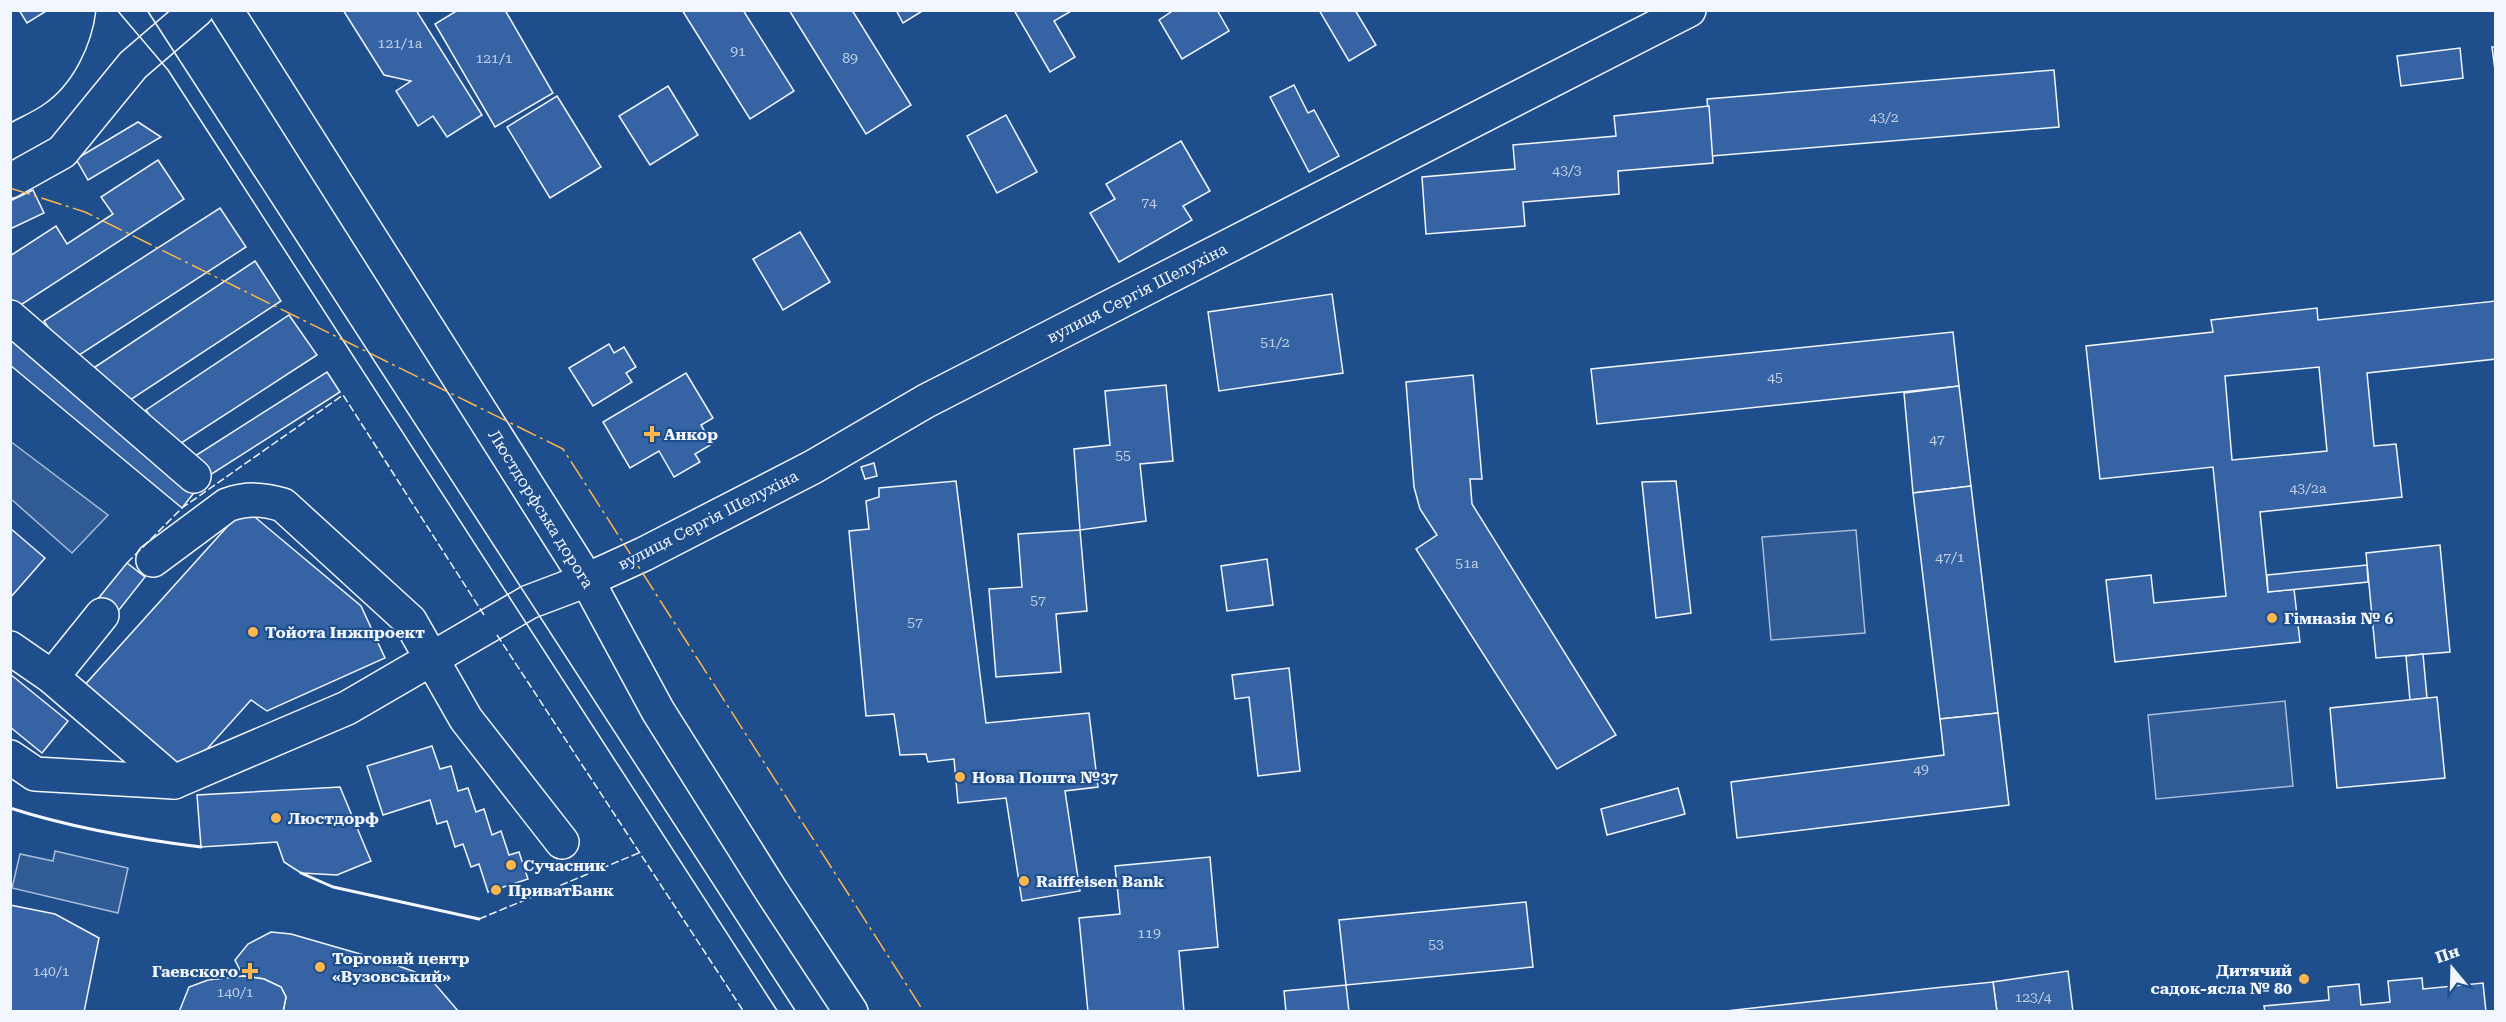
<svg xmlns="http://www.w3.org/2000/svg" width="2506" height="1022" font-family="'Roboto Serif',serif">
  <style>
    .green { fill: #305b95; stroke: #a8bbd7; stroke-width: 1.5 }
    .building { fill: #3563a3; stroke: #f2f6ff; stroke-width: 1.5; fill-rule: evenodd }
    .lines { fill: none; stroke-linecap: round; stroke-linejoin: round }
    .minor-casing { stroke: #f2f6ff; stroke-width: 36 }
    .major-casing { stroke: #f2f6ff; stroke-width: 36 }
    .minor { stroke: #1f4e8c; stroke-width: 33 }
    .major { stroke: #1f4e8c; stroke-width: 33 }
    .tram { stroke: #f2f6ff; stroke-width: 1.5 }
    .fence { stroke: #f2f6ff; stroke-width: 1.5; stroke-dasharray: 8 3; stroke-linecap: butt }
    .wall { stroke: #f2f6ff; stroke-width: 3 }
    .power { stroke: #ffb74d; stroke-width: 1.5; stroke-dasharray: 21 4.5 3 4.5; stroke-linecap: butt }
    .poi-dot { fill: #ffb74d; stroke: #1f4e8c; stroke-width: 2 }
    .labels { text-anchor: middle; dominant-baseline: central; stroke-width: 4.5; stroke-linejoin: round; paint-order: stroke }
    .number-label { font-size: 14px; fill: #c3d1e8 }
    .street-label { font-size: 16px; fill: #f2f6ff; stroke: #1f4e8c }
    .poi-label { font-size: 16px; font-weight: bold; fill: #f2f6ff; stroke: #1f4e8c; text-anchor: start }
  </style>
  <rect width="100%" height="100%" fill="#1f4e8c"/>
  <!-- green -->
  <g class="green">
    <polygon points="10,441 108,515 72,553 11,499"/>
    <polygon points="1856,530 1865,633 1771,640 1762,537"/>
    <polygon points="2285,701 2293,786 2156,799 2148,715"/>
    <polygon points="55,851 128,868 118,913 12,888 20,854 53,861"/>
  </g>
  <!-- building -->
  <g class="building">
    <polygon points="19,10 48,10 27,23"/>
    <polygon points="343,10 416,10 482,115 447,137 433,116 418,126 396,91 411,81 384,75"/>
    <polygon points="458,10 505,10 553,93 495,127 435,24"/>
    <polygon points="682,10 743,10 794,91 750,119"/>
    <polygon points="789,10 852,10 911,105 866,134"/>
    <polygon points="896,10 924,10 903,23"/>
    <polygon points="1014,10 1073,10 1054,21 1075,57 1050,72"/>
    <polygon points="1174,10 1217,10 1229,31 1182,59 1159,20"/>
    <polygon points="1319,10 1355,10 1376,45 1349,61"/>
    <polygon points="2492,47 2496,47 2496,78"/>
    <polygon points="2460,48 2463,78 2401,86 2397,56"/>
    <polygon points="2054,70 2059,127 1712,156 1707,99"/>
    <polygon points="1294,85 1308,113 1314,110 1339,156 1309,172 1270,97"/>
    <polygon points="668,86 698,135 650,165 619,116"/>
    <polygon points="557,96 601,167 550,198 507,127"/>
    <polygon points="1709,106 1713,163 1618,171 1619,194 1523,202 1525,226 1426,234 1422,177 1515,169 1513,145 1616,136 1614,116"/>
    <polygon points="1006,115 1037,172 997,193 967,136"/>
    <polygon points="138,122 161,137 88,180 76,159"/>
    <polygon points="1181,141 1210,191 1183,206 1192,220 1119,262 1090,213 1115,199 1106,184"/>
    <polygon points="158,160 184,199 13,310 10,306 10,256 56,226 67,244 113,214 101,197"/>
    <polygon points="33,190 44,213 10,229 10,201"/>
    <polygon points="220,208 246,247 70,361 44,321"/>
    <polygon points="800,232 830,282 783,310 753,259"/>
    <polygon points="255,261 281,301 121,406 95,367"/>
    <polygon points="1332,294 1343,373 1219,391 1208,312"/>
    <path d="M2496,301V359L2367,373L2374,446L2396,444L2402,497L2260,512L2268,592L2294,589L2300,642L2115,662L2106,580L2151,575L2154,603L2226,596L2213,467L2100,479L2086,346L2213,332L2211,320L2317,308L2318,320ZM2319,367L2327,451L2232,460L2225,376Z"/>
    <polygon points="289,315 317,355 172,449 146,410"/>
    <polygon points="1953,332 1959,386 1597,424 1591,369"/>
    <polygon points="10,334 197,489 182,508 10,365"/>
    <polygon points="609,344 614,353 624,347 636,367 626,373 632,382 593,406 569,368"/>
    <polygon points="327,372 340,392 207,477 195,456"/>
    <polygon points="686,373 713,418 701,425 712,444 695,454 700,462 674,477 659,451 630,468 603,422"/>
    <polygon points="1473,375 1482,479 1470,479 1472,504 1616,735 1557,769 1416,549 1437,535 1420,509 1414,487 1406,382"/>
    <polygon points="1166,385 1173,461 1140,464 1146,521 1080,530 1074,449 1110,445 1105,391"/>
    <polygon points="1959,386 1971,486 1913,493 1904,393"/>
    <polygon points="874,463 877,476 865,479 861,467"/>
    <polygon points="956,481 986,723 1089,713 1098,787 1065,791 1080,891 1022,901 1006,798 958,803 954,759 928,762 926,754 900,755 894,714 866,716 849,531 869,529 866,501 879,497 879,488"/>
    <polygon points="1676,481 1691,613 1656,618 1642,482"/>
    <polygon points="1971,486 1998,713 1940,719 1913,493"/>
    <polygon points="244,508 361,606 385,658 267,711 251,700 207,749 176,767 82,688"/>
    <polygon points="10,528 45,558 10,598"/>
    <polygon points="1080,530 1087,611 1056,614 1061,672 996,677 989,589 1022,587 1018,534"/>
    <polygon points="2440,545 2450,652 2376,658 2366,553"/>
    <polygon points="1267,559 1273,605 1227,611 1221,566"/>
    <polygon points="127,563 145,577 115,615 97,600"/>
    <polygon points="2367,565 2368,582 2268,592 2267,575"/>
    <polygon points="2423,654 2427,698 2410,700 2406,656"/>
    <polygon points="1289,668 1300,771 1258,776 1249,697 1235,699 1232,675"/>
    <polygon points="10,674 68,721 42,753 10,727"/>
    <polygon points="2437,697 2445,778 2337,788 2330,708"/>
    <polygon points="1998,713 2009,805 1737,838 1731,782 1944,755 1940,719"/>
    <polygon points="432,746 440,769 451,766 458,791 468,788 476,812 484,809 492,835 501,831 509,855 519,852 528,879 488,892 479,864 471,867 463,844 455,847 447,821 437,824 430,800 383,815 367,766"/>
    <polygon points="340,787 371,861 337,875 301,873 284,862 277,842 201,847 197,795"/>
    <polygon points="1678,788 1685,814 1607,835 1601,809"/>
    <polygon points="1210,857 1218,947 1179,951 1184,1012 1088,1012 1079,918 1120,914 1115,866"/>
    <polygon points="1526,902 1533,967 1346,985 1339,920"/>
    <polygon points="10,905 55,914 99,938 84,1012 10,1012"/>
    <polygon points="271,932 291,934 388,962 415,972 435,984 459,1012 283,1012 286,997 281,987 264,979 243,976 235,960 248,944"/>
    <polygon points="2068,971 2073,1012 1997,1012 1993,982"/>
    <polygon points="243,976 264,979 281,987 286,997 283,1012 179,1012 189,987 208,980"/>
    <polygon points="2422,978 2423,989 2483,983 2486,1012 2265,1012 2264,1006 2329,1000 2328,987 2359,984 2361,1005 2390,1002 2388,981"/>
    <polygon points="1993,982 1997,1012 1717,1012 1934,988"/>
    <polygon points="1346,985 1349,1012 1286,1012 1284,991"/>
  </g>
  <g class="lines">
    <!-- minor casing -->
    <g class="minor-casing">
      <g id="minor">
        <polyline points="10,181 62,152 133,65 197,10"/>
        <polyline points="10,317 194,476"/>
        <path d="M153,560L227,505C247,498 263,499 283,505L410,621L466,719L562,842"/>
        <polyline points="10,648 52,677 174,782"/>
        <polyline points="52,677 102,615"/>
        <polyline points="10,757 35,774 174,782 347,708 529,602 587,580 644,554 813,467 926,401 1689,10"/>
      </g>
    </g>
    <!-- major casing -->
    <g class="major-casing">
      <polyline id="major" points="226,10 587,580 658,711 772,892 851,1012"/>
    </g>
    <!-- minor -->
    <use href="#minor" class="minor"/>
    <!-- major -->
    <use href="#major" class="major"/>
    <!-- tram -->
    <g class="tram">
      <polyline points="117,10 168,70 778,1012"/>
      <polyline points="147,10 796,1012"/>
      <path d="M10,123C21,117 33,112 43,105C73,85 92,45 96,10"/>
    </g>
    <!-- fence -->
    <g class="fence">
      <polyline points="127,563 182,508 343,395 484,615"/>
      <polyline points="497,635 744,1012"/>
      <polyline points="479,919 641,852"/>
    </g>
    <!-- wall -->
    <g class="wall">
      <path d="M10,808C72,828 136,839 201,847"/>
      <polyline points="301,873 333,887 479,919"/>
    </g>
    <!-- power -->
    <polyline class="power" points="10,188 85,212 563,449 924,1012"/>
  </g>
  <!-- markers -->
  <g class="poi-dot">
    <path d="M649 425h6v6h6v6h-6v6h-6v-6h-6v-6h6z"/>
    <circle cx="2272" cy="618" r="6"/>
    <circle cx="253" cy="632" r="6"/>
    <circle cx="960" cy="777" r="6"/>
    <circle cx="276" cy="818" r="6"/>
    <circle cx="511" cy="865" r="6"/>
    <circle cx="1024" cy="881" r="6"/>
    <circle cx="496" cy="890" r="6"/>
    <circle cx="320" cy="967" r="6"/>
    <path d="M247 962h6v6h6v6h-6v6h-6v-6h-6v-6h6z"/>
    <circle cx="2304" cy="979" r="6"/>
  </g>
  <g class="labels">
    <!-- number labels -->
    <g class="number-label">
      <text x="400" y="43">121/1а</text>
      <text x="738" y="51">91</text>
      <text x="494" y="58">121/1</text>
      <text x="850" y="58">89</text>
      <text x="1884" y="117">43/2</text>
      <text x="1567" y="170">43/3</text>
      <text x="1149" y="202">74</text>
      <text x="1275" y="342">51/2</text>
      <text x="1775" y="377">45</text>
      <text x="1937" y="439">47</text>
      <text x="1123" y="455">55</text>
      <text x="2308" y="488">43/2а</text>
      <text x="1950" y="557">47/1</text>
      <text x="1467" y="563">51а</text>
      <text x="1038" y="600">57</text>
      <text x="915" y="622">57</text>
      <text x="1921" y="769">49</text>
      <text x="1149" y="933">119</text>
      <text x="1436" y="944">53</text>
      <text x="51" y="971">140/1</text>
      <text x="235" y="992">140/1</text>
      <text x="2033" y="997">123/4</text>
    </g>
    <!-- street labels -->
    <g class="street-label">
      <text transform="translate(1137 293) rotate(-27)">вулиця Сергія Шелухіна</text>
      <text transform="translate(541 509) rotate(58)">Люстдорфська дорога</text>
      <text transform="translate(708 520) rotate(-27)">вулиця Сергія Шелухіна</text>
    </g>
    <!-- poi labels -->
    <g class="poi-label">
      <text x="664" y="434">Анкор</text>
      <text x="2284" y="618">Гімназія № 6</text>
      <text x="265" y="632">Тойота Інжпроект</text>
      <text x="972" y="777">Нова Пошта №37</text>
      <text x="288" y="818">Люстдорф</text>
      <text x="523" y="865">Сучасник</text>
      <text x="1036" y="881">Raiffeisen Bank</text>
      <text x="508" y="890">ПриватБанк</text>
      <text x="332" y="958">Торговий центр<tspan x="332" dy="18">«Вузовський»</tspan></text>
      <text x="2292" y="970" text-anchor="end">Дитячий<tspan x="2292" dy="18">садок-ясла № 80</tspan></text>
      <text x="238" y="971" text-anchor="end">Гаевского</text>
    </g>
  </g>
  <!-- border -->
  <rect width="2506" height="1022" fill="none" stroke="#f2f6ff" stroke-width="24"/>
  <!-- north arrow -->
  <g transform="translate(2452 968) rotate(341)" stroke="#1f4e8c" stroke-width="4.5" paint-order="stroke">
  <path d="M0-4.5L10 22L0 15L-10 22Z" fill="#f2f6ff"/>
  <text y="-9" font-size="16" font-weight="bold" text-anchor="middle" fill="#f2f6ff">Пн</text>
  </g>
</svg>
